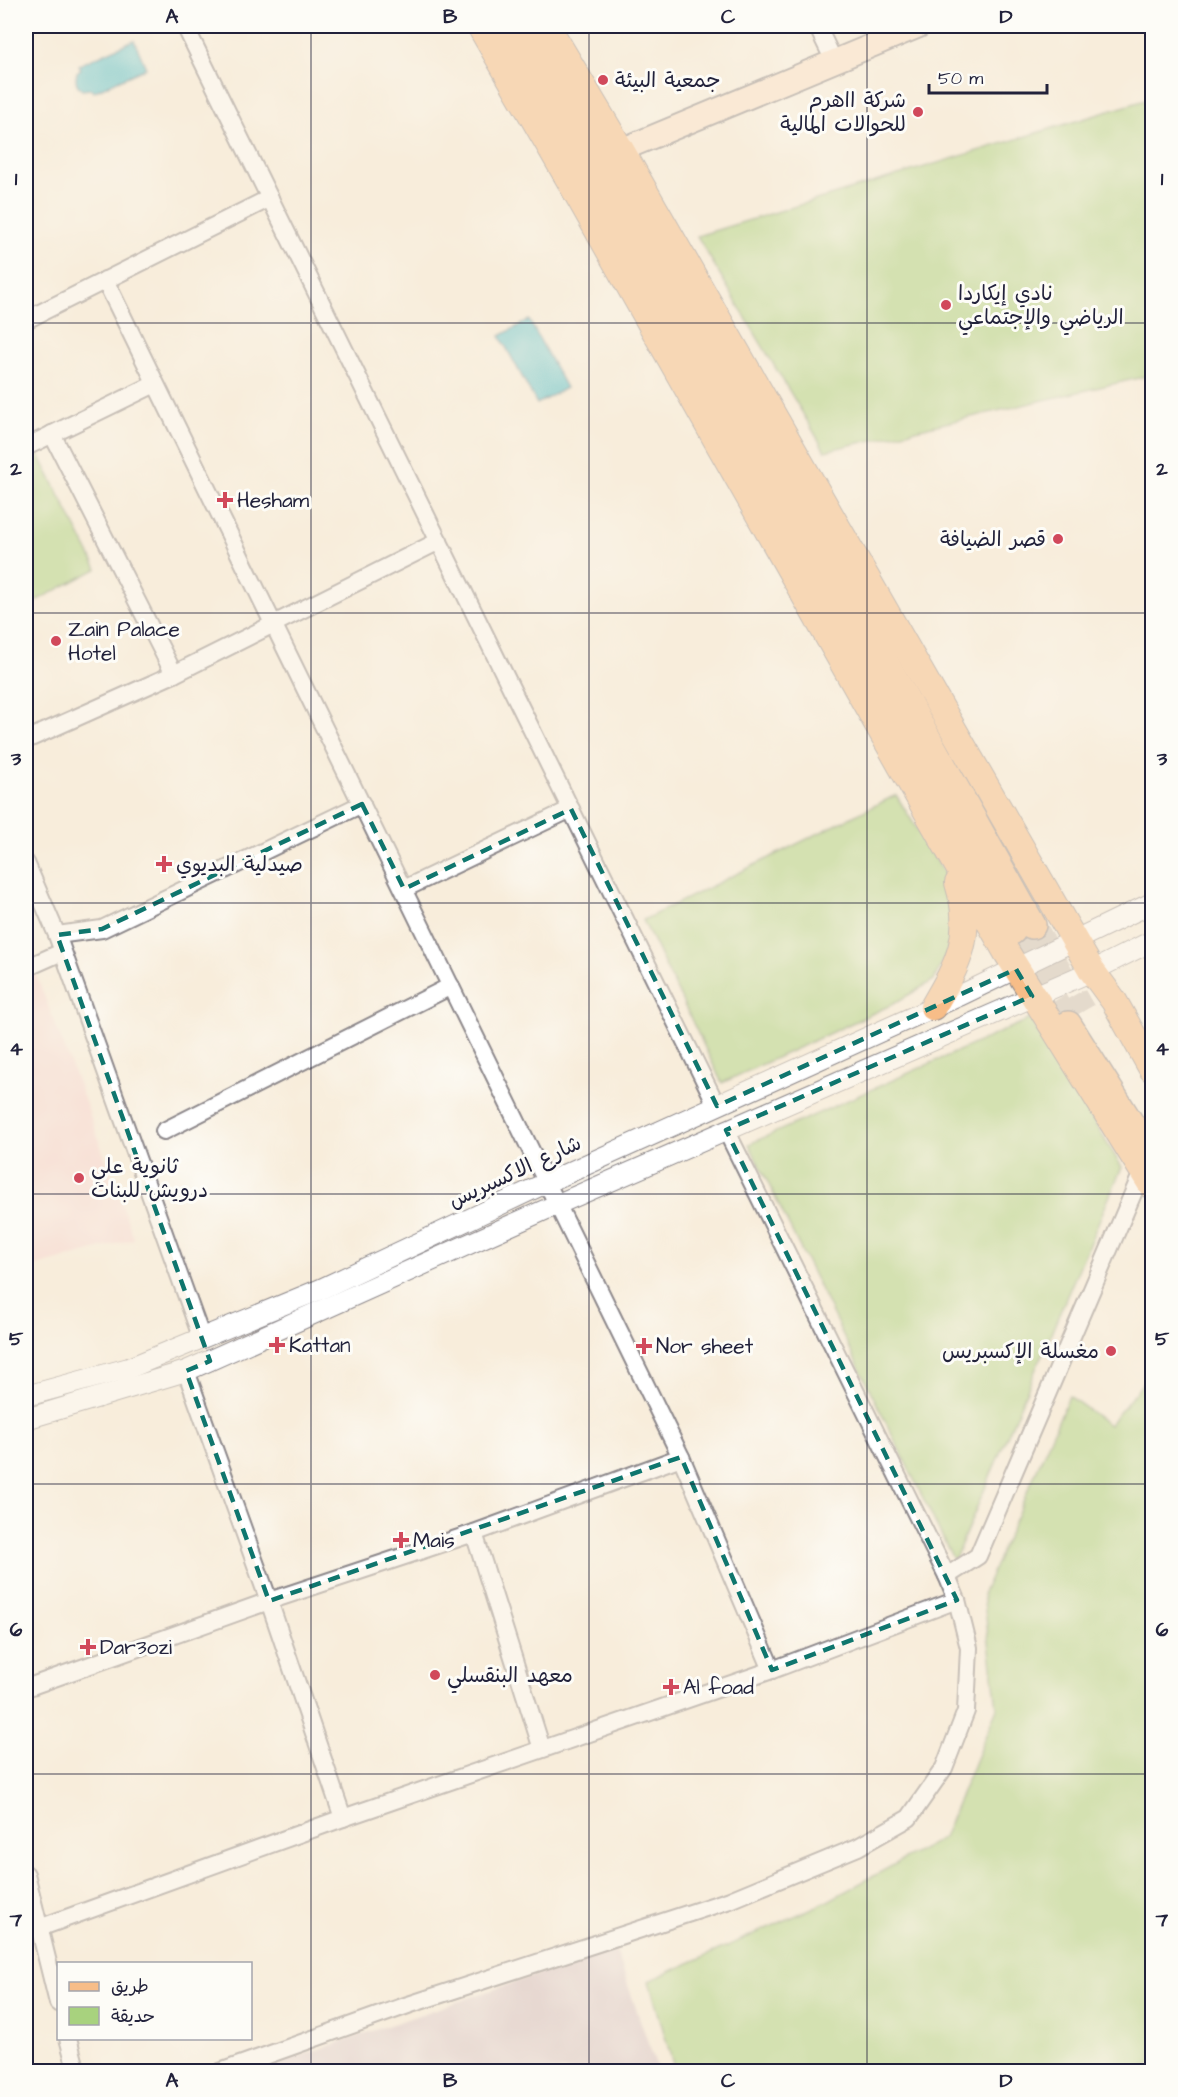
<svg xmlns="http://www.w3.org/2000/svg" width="1178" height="2097" font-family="'Architects Daughter','Playpen Sans Arabic',sans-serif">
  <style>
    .built { fill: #f7d0cf }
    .industrial { fill: #d2bec5 }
    .green { fill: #a8d27e; stroke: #657a5c; stroke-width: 1.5 }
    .water { fill: #56c2cf; stroke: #3c7285; stroke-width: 1.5 }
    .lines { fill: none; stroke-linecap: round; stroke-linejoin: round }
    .trunk-tunnel { stroke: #cdc4bb; stroke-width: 27; stroke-dasharray: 27 14; stroke-linecap: butt }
    .minor-casing { stroke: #8d888b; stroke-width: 20 }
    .tertiary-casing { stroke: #8d888b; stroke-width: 22 }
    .secondary-casing { stroke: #8d888b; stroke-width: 26 }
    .primary-casing { stroke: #8d888b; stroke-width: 28 }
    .trunk-casing { stroke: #8d888b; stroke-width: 30 }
    .minor { stroke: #fff; stroke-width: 16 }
    .tertiary { stroke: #fff; stroke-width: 20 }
    .secondary { stroke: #fce5cf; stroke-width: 22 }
    .primary { stroke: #f7bd88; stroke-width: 26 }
    .trunk { stroke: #f7bd88; stroke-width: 27 }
    .marked { fill: none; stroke: #0f766e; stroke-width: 4.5; stroke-dasharray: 12 8; stroke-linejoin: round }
    .grid { fill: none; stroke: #22223b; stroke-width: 1.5; stroke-opacity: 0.55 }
    .poi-dot { fill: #d1495b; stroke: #fdfcf7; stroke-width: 2 }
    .labels { text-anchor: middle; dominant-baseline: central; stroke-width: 6; stroke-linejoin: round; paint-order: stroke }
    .poi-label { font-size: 21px; fill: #22223b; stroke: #fdfcf7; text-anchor: start }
    .street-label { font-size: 21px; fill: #22223b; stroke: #fdfcf7 }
    .neatline { fill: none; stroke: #22223b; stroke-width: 2 }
    .grid-label { font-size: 20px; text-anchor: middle; font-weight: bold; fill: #22223b }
  </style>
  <rect width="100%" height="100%" fill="#fdfcf7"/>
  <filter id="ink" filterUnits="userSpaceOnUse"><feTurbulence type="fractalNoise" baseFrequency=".0167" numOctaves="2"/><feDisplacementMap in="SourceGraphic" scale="12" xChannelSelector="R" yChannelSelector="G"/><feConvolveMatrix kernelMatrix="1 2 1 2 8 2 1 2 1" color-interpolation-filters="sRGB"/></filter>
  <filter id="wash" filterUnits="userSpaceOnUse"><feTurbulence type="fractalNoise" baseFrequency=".008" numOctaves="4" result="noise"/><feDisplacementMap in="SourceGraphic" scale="24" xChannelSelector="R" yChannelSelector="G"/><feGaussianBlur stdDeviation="1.35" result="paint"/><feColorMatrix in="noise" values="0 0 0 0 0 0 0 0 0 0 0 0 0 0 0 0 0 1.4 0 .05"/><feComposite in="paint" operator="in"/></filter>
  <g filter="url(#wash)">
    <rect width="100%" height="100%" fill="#f8eddb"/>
    <!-- built -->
    <polygon class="built" points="35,972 86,1104 134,1239 26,1269 26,976"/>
    <!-- industrial -->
    <polygon class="industrial" points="615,1948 658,2071 255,2071"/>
    <!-- green -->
    <g class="green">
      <polygon points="1152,98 1152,375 825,451 697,236"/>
      <polygon points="39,455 97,569 26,606 26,462"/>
      <polygon points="896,795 945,874 957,910 950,945 934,980 893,1004 722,1083 643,920"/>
      <polygon points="1030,1019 1122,1167 954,1561 749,1144"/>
      <polygon points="1152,1372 1152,2064 1128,2072 675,2071 649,1981 826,1902 943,1838 997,1708 983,1593 1069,1396 1109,1425"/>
    </g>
    <!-- water -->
    <g class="water">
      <path d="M134,40L146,68L93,92L91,89L82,90C76,85 75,81 77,72L81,69L79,65Z"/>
      <polygon points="529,320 566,388 537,404 500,336"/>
    </g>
  </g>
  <g filter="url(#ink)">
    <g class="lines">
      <!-- trunk-tunnel -->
      <g class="trunk-tunnel">
        <polyline points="1032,925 1082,1012"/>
        <polyline points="1012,931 1068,1025"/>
      </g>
      <!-- minor casing -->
      <g class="minor-casing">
        <g id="minor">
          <polyline points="185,26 717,1106"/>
          <polyline points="817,26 834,61"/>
          <polyline points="105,280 681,1457 772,1670"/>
          <polyline points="26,320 270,198"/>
          <polyline points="52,434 174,674"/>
          <polyline points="26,447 155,384"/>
          <polyline points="26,740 174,674 439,541"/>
          <polyline points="26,863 57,935 202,1339"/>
          <polyline points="404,889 571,809"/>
          <polyline points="57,935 102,929 362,804"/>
          <polyline points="26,968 62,952"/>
          <polyline points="164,1131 451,986"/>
          <polyline points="186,1371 269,1601 343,1818"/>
          <polyline points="474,1533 542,1749"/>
          <polyline points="947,1576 978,1556 1143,1170"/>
          <polyline points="26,1688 269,1601 474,1533 681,1457"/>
          <polyline points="26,1874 58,2003"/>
          <polyline points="39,1928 343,1818 772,1670 957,1600"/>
          <polyline points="68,2038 77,2072"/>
          <polyline points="220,2072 408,2005 730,1900 858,1847 909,1818 944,1768 966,1711 969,1648 957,1600 947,1576 726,1130"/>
        </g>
      </g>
      <!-- tertiary casing -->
      <g class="tertiary-casing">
        <g id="tertiary">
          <polyline points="26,1396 129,1368 321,1289 548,1182 959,996 1152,903"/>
          <polyline points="26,1419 186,1371 558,1204 1092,971 1152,941"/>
        </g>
      </g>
      <!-- secondary casing -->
      <g class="secondary-casing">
        <polyline id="secondary" points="621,150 919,26"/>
      </g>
      <!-- primary casing -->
      <g class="primary-casing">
        <g id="primary">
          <polyline points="480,26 567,176 1007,953 1152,1186"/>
          <polyline points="547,26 621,150 1092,971 1114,1001 1152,1069"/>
          <path d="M933,1007C959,963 974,935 958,883"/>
        </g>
      </g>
      <!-- trunk casing -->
      <g class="trunk-casing">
        <g id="trunk">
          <polyline points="499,26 1012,931"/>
          <polyline points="525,26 660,261 1032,925"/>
          <polyline points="1068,1025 1152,1158"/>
        </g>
      </g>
      <!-- minor -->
      <use href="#minor" class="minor"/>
      <!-- tertiary -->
      <use href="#tertiary" class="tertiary"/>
      <!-- secondary -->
      <use href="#secondary" class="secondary"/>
      <!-- primary -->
      <use href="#primary" class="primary"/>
      <!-- trunk -->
      <use href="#trunk" class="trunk"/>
    </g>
  </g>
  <!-- marked area -->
  <path d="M0 0H1178V2097H0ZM362,804L404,889L571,809L717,1106L1016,969L1032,996L726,1130L957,1600L772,1670L681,1457L269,1601L186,1371L210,1361L57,935L102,929Z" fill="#f8eddb" fill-opacity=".55" fill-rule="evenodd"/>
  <path class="marked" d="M362,804L404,889L571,809L717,1106L1016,969L1032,996L726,1130L957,1600L772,1670L681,1457L269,1601L186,1371L210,1361L57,935L102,929Z"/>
  <!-- grid -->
  <path class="grid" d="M311,26V2072M589,26V2072M867,26V2072M26,323H1152M26,613H1152M26,903H1152M26,1194H1152M26,1484H1152M26,1774H1152"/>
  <!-- markers -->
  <g class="poi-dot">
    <circle cx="603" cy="80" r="6"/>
    <circle cx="918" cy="112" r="6"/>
    <circle cx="946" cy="305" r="6"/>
    <path d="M222 491h6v6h6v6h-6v6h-6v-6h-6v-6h6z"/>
    <circle cx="1058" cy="539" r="6"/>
    <circle cx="56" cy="641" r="6"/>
    <path d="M161 855h6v6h6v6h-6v6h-6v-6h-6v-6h6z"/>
    <circle cx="79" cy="1178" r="6"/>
    <path d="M274 1336h6v6h6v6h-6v6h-6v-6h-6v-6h6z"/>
    <path d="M641 1337h6v6h6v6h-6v6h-6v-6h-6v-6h6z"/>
    <circle cx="1111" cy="1351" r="6"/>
    <path d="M398 1531h6v6h6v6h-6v6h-6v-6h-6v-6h6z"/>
    <path d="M85 1638h6v6h6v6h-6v6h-6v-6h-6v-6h6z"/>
    <circle cx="435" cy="1675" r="6"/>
    <path d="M668 1678h6v6h6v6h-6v6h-6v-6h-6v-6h6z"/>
  </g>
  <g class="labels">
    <!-- poi labels -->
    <g class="poi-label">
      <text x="615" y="80">جمعية البيئة</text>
      <text x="906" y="100" text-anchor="end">شركة ااهرم<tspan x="906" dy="24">للحوالات المالية</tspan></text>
      <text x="958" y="293">نادي إيكاردا<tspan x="958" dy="24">الرياضي والإجتماعي</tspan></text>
      <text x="237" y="500">Hesham</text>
      <text x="1046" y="539" text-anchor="end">قصر الضيافة</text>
      <text x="68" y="629">Zain Palace<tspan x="68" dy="24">Hotel</tspan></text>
      <text x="176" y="864">صيدلية البديوي</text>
      <text x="91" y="1166">ثانوية علي<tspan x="91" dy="24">درويش للبنات</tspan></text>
      <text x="289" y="1345">Kattan</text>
      <text x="656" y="1346">Nor sheet</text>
      <text x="1099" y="1351" text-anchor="end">مغسلة الإكسبريس</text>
      <text x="413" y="1540">Mais</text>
      <text x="100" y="1647">Dar3ozi</text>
      <text x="447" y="1675">معهد البنقسلي</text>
      <text x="683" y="1687">Al foad</text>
    </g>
    <!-- street labels -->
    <g class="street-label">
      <text transform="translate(515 1172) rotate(-25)">شارع الاكسبريس</text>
    </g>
  </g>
  <!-- margin -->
  <rect width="1178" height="2097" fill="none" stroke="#fdfcf7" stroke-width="66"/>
  <!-- legend -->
  <rect x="57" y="1962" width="195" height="78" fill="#fdfcf7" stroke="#a5a5ac" stroke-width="1.5"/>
  <rect x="69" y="1982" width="30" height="9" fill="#f7bd88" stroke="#a5a5ac" stroke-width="1.5"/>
  <text x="111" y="1992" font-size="18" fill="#22223b">طريق</text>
  <rect x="69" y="2007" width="30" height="18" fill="#a8d27e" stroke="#a5a5ac" stroke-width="1.5"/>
  <text x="111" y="2022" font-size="18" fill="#22223b">حديقة</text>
  <!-- scale -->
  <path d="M929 84v9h118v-9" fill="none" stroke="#22223b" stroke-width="3"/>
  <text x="938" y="84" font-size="18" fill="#22223b" stroke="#fdfcf7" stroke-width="4.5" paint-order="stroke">50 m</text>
  <rect x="33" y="33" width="1112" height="2031" class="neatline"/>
  <g class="grid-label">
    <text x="172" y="23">A</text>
    <text x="450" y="23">B</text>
    <text x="728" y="23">C</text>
    <text x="1006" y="23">D</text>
    <text x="16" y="185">1</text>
    <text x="1162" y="185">1</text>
    <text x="16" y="475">2</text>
    <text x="1162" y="475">2</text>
    <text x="16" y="765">3</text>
    <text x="1162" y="765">3</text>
    <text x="16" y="1055">4</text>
    <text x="1162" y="1055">4</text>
    <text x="16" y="1345">5</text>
    <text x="1162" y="1345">5</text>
    <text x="16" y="1636">6</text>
    <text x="1162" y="1636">6</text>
    <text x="16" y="1926">7</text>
    <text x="1162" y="1926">7</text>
    <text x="172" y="2087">A</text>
    <text x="450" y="2087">B</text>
    <text x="728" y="2087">C</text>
    <text x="1006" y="2087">D</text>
  </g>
</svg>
